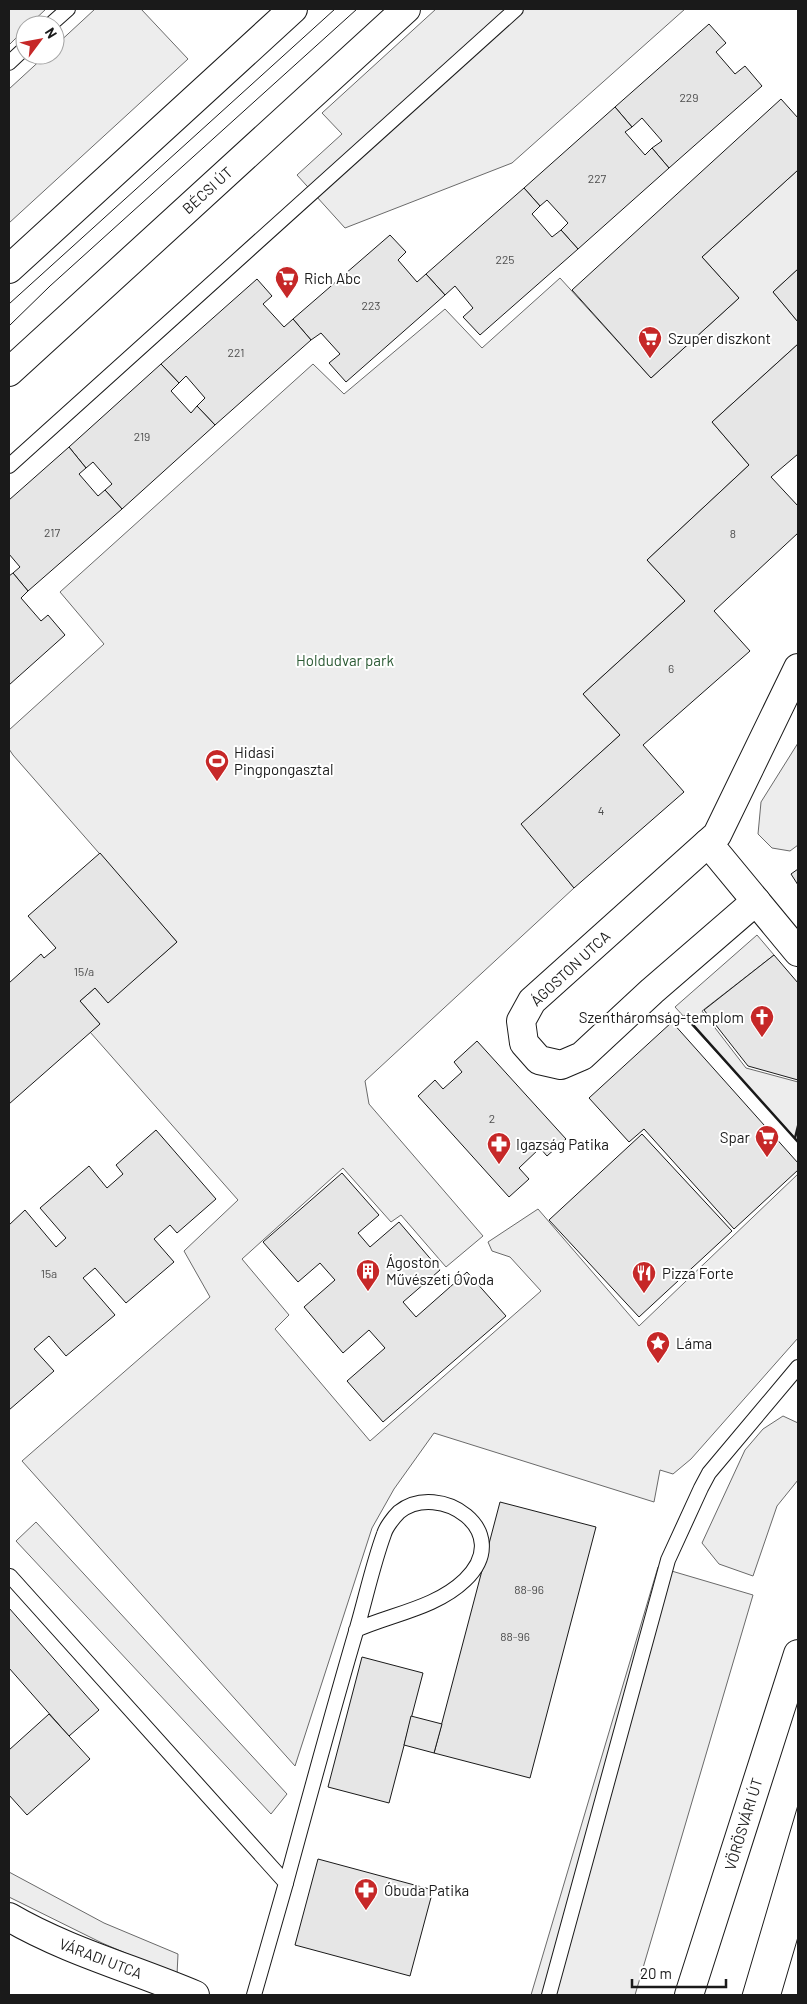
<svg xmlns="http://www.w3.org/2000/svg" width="807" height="2004" font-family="Barlow,sans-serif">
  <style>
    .built { fill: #ededed; stroke: #6a6a6a }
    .building { fill: #e6e6e6; stroke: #1a1a1a }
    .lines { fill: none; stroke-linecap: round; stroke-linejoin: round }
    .lane-casing { stroke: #1a1a1a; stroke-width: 16 }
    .street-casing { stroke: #1a1a1a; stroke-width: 30 }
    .secondary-casing { stroke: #1a1a1a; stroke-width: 30 }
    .primary-casing { stroke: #1a1a1a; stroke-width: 30 }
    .lane { stroke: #fff; stroke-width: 14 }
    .street { stroke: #fff; stroke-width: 28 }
    .secondary { stroke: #fff; stroke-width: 28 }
    .primary { stroke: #fff; stroke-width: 28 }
    .tram { stroke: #1a1a1a; stroke-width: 1 }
    .wall { stroke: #1a1a1a; stroke-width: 2.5 }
    .labels { text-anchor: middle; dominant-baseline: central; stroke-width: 4; stroke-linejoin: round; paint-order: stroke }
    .number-label { font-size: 12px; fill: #4d4d4d }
    .street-label { font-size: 15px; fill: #1a1a1a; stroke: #fff }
    .poi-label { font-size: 15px; fill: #1a1a1a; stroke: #fff; text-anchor: start }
    .park-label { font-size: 15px; fill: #2b5a34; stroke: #fff }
  </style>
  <rect width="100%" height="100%" fill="#fff"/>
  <!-- built -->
  <g class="built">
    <polygon points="9,9 46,9 29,25 25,25 25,29 9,45"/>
    <polygon points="95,9 141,9 188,59 9,223 9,89 46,55 55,55 55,46"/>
    <polygon points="436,9 685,9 512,163 345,228 297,175 342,134 322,113"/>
    <polygon points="798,170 798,269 773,292 798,322 798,344 712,422 749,465 647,560 685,601 583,694 620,735 522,824 574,888 365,1081 369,1104 483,1236 446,1267 401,1215 391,1222 343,1168 242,1259 289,1315 275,1329 370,1441 541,1291 510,1257 492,1251 488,1242 538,1209 639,1326 798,1174 798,1338 691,1459 673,1474 660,1470 654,1502 434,1433 394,1489 372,1528 295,1766 22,1461 210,1297 184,1251 238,1200 90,1032 100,1024 80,1001 95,988 108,1002 177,942 13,755 9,749 9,730 104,644 60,592 313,364 344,394 445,309 482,348 560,278 651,378 739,298 702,257"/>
    <polygon points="798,743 798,845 790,851 772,848 758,834 761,802"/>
    <polygon points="757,935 774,955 702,1011 746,1068 798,1082 798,1141 675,1007"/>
    <polygon points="783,1416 798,1423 798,1480 777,1506 753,1576 719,1564 702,1543 745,1450 763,1429"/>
    <polygon points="36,1522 287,1794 271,1814 16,1541"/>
    <polygon points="658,1567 753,1595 635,1995 531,1995"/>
    <polygon points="9,1872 104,1923 178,1954 177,1975 102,1943 9,1897"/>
  </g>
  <!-- building -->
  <g class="building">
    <polygon points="709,24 726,43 716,52 735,74 745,66 762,86 669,168 652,148 662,141 642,118 632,127 615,107"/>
    <polygon points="781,99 798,118 798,170 702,257 739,298 651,378 572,290"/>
    <polygon points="615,107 632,127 625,132 645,155 652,148 669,168 578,249 561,230 568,223 547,200 540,206 524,188"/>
    <polygon points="524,188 540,206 532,214 552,237 561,230 578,249 480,335 463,317 473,308 455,286 445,295 426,274"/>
    <polygon points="390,235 406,252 398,260 417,282 426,274 445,295 346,382 329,363 340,354 321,333 311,340 293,319"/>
    <polygon points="798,269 798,322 773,292"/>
    <polygon points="257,279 272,296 263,304 284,327 293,319 311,340 215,425 197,406 205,398 186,376 179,383 161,364"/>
    <polygon points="798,344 798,454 771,477 798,506 798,533 714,611 750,651 643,745 684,792 574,888 521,824 620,735 583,694 685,601 647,560 749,465 712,422"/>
    <polygon points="161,364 179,383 171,391 191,413 197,406 215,425 122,509 105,490 112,484 93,462 86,468 69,447"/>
    <polygon points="69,447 86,468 79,474 98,496 105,490 122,509 28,591 13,573 20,567 9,554 9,500"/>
    <polygon points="13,573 28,591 21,598 41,621 48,615 65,635 9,685 9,576"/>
    <polygon points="100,853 177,942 108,1003 95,988 80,1001 100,1024 9,1104 9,983 41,954 44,958 56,948 28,916"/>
    <polygon points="798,869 798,885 791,874"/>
    <polygon points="774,955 798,983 798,1080 748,1066 704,1010"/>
    <polygon points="672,1022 798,1163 798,1170 734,1229 644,1129 629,1142 589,1098"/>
    <polygon points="477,1041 566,1139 547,1156 540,1148 519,1168 529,1179 509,1197 418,1096 435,1080 443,1089 462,1072 454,1062"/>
    <polygon points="156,1130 216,1199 177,1233 170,1225 154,1239 174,1262 126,1303 95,1268 83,1278 115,1315 66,1356 49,1336 34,1349 54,1371 9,1410 9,1225 25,1210 56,1247 66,1238 40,1208 89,1166 107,1188 123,1174 116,1165"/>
    <polygon points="642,1134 732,1231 639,1317 549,1220"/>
    <polygon points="342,1173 379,1215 358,1233 370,1247 399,1222 440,1270 403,1302 416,1317 467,1272 506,1316 383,1422 347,1381 385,1348 369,1330 343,1353 304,1307 335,1280 320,1263 298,1282 263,1242"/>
    <polygon points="500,1502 596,1527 530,1778 434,1753"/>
    <polygon points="9,1608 99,1710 69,1736 9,1668"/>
    <polygon points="362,1657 423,1673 389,1803 328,1787"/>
    <polygon points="49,1714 90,1759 27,1815 9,1795 9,1750"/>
    <polygon points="411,1716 442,1724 434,1753 404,1745"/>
    <polygon points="318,1859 433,1890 410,1976 295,1945"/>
  </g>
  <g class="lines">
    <!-- lane casing -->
    <g class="lane-casing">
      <g id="lane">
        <polyline points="50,25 68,9"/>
        <polyline points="9,63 25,48"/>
        <polyline points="9,466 516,9"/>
        <polyline points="10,1576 286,1883 254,1995"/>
        <path d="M286,1883C309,1798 332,1713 357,1628C366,1597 373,1564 384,1534C386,1527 394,1517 399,1512C439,1480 516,1531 465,1580C436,1608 392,1614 356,1630"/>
        <polyline points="549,1995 668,1560 701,1488 709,1473 798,1367"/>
      </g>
    </g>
    <!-- street casing -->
    <g class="street-casing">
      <g id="street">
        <polyline points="798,668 717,835 708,843 798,952"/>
        <polyline points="708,843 532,1001 521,1021 524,1043 539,1060 561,1065 582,1056 652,991 756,901"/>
        <path d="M9,1917C67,1951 134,1969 195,1995"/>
      </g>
    </g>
    <!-- secondary casing -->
    <g class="secondary-casing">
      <g id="secondary">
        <polyline points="9,269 293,9"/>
        <polyline points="9,372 406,9"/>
      </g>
    </g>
    <!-- primary casing -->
    <g class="primary-casing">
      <polyline id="primary" points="689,1995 798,1654"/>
    </g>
    <!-- lane -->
    <use href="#lane" class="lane"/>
    <!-- street -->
    <use href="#street" class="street"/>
    <!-- secondary -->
    <use href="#secondary" class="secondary"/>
    <!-- primary -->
    <use href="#primary" class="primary"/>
    <!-- tram -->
    <g class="tram">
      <polyline points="9,304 335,9"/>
      <polyline points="9,326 50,286 357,9"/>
      <polyline points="742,1995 798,1805"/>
      <polyline points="781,1995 798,1937"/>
    </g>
    <!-- wall -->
    <g class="wall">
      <polyline points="685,1016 798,1142"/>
      <polyline points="795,1138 798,1126"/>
    </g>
  </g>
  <!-- icons -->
  <defs>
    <g id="supermarket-pin" transform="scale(1.25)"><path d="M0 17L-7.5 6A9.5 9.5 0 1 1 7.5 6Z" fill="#c62828" stroke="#fff"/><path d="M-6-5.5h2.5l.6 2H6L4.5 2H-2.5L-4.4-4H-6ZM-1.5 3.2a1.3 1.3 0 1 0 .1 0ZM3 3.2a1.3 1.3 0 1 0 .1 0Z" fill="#fff"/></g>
    <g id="stadium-pin" transform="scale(1.25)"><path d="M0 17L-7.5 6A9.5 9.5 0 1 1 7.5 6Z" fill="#c62828" stroke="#fff"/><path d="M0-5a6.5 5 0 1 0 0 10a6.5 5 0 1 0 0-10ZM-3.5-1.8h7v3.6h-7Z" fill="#fff"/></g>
    <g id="church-pin" transform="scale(1.25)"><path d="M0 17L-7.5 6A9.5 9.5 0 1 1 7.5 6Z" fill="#c62828" stroke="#fff"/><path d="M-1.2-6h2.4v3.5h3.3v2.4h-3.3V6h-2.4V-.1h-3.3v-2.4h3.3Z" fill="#fff"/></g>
    <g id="pharmacy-pin" transform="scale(1.25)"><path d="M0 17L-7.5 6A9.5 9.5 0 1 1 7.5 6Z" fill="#c62828" stroke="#fff"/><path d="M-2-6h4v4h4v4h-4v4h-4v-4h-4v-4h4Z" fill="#fff"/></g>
    <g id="building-pin" transform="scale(1.25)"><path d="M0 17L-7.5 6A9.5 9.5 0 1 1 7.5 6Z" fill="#c62828" stroke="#fff"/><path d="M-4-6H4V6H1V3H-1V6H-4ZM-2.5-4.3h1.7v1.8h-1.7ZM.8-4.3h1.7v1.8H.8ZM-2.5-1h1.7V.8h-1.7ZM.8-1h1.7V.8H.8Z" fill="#fff"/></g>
    <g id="restaurant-pin" transform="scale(1.25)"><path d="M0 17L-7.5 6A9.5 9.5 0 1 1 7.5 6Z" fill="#c62828" stroke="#fff"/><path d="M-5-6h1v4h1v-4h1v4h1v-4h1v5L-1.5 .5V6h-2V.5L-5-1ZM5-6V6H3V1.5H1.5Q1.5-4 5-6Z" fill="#fff"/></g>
    <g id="sight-pin" transform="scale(1.25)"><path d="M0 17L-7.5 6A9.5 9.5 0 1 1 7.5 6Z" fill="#c62828" stroke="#fff"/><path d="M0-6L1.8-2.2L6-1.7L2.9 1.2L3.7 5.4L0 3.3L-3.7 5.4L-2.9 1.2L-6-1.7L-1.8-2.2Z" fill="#fff"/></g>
  </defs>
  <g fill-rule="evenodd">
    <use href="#supermarket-pin" x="287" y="278"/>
    <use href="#supermarket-pin" x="650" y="338"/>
    <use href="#stadium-pin" x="217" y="761"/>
    <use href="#church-pin" x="762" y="1017"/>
    <use href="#supermarket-pin" x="767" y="1137"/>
    <use href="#pharmacy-pin" x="499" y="1144"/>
    <use href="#building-pin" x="368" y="1271"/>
    <use href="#restaurant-pin" x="644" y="1273"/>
    <use href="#sight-pin" x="658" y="1343"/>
    <use href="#pharmacy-pin" x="366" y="1890"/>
  </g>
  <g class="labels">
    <!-- number labels -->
    <g class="number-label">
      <text x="689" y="97">229</text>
      <text x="597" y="178">227</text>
      <text x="505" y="259">225</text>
      <text x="371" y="305">223</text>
      <text x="236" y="352">221</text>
      <text x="142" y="436">219</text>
      <text x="52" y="532">217</text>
      <text x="733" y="533">8</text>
      <text x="671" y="668">6</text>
      <text x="601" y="810">4</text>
      <text x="84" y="971">15/a</text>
      <text x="492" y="1118">2</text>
      <text x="49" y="1273">15a</text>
      <text x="529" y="1589">88-96</text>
      <text x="515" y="1636">88-96</text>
    </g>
    <!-- street labels -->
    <g class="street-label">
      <text transform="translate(207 190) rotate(-42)">BÉCSI ÚT</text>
      <text transform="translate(570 968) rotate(-43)">ÁGOSTON UTCA</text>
      <text transform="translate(743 1824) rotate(-73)">VÖRÖSVÁRI ÚT</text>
      <text transform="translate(101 1958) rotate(21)">VÁRADI UTCA</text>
    </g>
    <!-- poi labels -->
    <g class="poi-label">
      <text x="304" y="278">Rich Abc</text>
      <text x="668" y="338">Szuper diszkont</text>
      <text x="234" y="752">Hidasi<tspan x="234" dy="17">Pingpongasztal</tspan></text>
      <text x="744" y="1017" text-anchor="end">Szentháromság-templom</text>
      <text x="750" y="1137" text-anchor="end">Spar</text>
      <text x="516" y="1144">Igazság Patika</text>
      <text x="386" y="1262">Ágoston<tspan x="386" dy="17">Művészeti Óvoda</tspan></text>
      <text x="662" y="1273">Pizza Forte</text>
      <text x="676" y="1343">Láma</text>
      <text x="384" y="1890">Óbuda Patika</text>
    </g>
    <!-- park labels -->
    <g class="park-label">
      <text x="345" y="660">Holdudvar park</text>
    </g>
  </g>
  <!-- border -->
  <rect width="807" height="2004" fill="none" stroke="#1a1a1a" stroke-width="20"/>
  <!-- north arrow -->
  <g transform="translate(40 40) rotate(58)"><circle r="24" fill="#ffffff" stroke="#a3a3a3"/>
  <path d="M0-4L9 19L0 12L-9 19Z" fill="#c62828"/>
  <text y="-8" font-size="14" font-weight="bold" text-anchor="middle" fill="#1a1a1a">N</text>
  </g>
  <!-- scale -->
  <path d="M632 1979v8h94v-8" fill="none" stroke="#1a1a1a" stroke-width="2.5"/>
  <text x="640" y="1979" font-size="15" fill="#1a1a1a" stroke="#ffffff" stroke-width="4" paint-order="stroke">20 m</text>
</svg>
